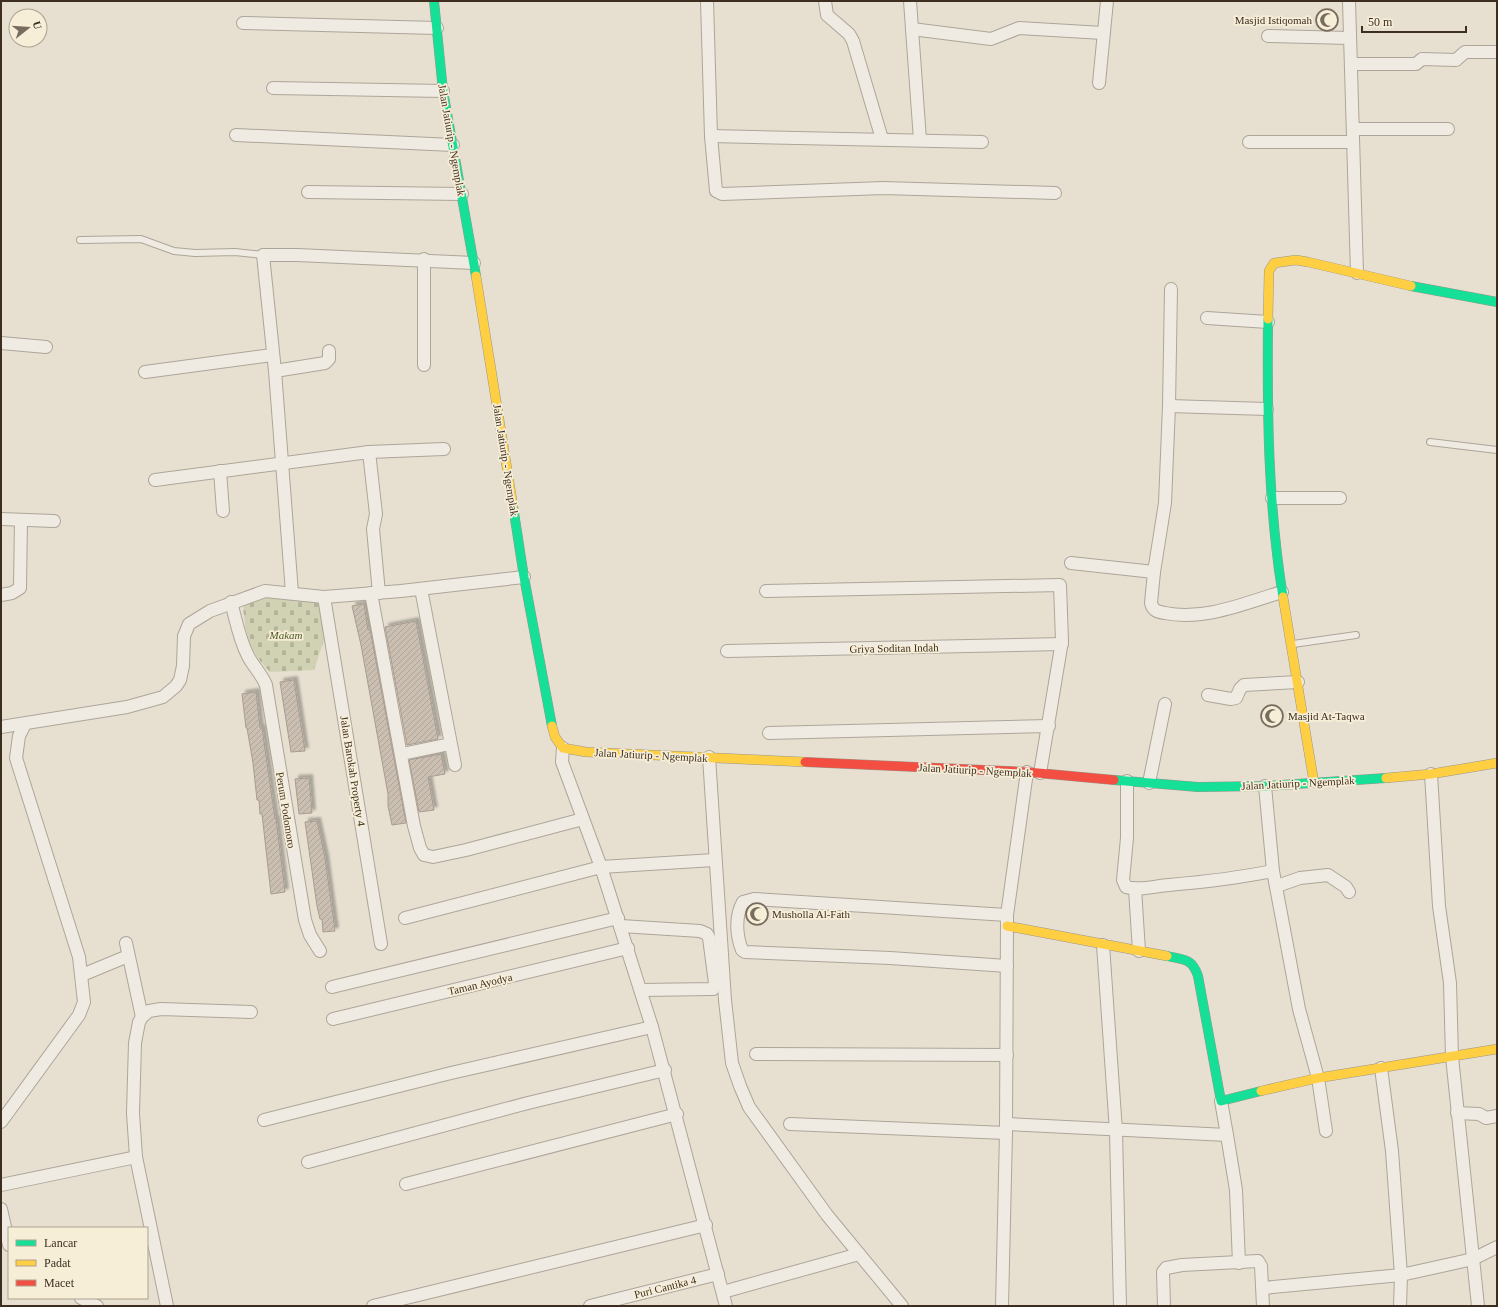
<svg xmlns="http://www.w3.org/2000/svg" width="1498" height="1307" font-family="Georgia,serif">
  <style>
    .cemetery { fill: url(#cemetery-stones) }
    .building { fill: url(#building-hatch); stroke: #a89c90; filter: url(#shadow) }
    .lines { fill: none; stroke-linecap: round; stroke-linejoin: round }
    .lane-casing { stroke: #ada599; stroke-width: 8 }
    .street-casing { stroke: #ada599; stroke-width: 14 }
    .fast-casing { stroke: #9c958a; stroke-width: 10 }
    .slow-casing { stroke: #9c958a; stroke-width: 10 }
    .jam-casing { stroke: #9c958a; stroke-width: 10 }
    .lane { stroke: #efebe3; stroke-width: 6 }
    .street { stroke: #efebe3; stroke-width: 12 }
    .fast { stroke: #16e098; stroke-width: 9 }
    .slow { stroke: #ffcf43; stroke-width: 9 }
    .jam { stroke: #f24e42; stroke-width: 9 }
    .labels { text-anchor: middle; dominant-baseline: central; stroke-width: 3.5; stroke-linejoin: round; paint-order: stroke }
    .poi-label { font-size: 11px; fill: #3d2e20; stroke: #f7eed8; text-anchor: start }
    .street-label { font-size: 11px; fill: #3d2e20; stroke: #f7eed8 }
    .park-label { font-size: 11px; font-style: italic; fill: #4d5a26; stroke: #f7eed8 }
  </style>
  <defs>
    <pattern id="cemetery-stones" width="16" height="16" patternUnits="userSpaceOnUse"><rect width="16" height="16" fill="#d1d1b3"/><path d="M2 7V4a2 2 0 0 1 4 0v3zM10 15v-3a2 2 0 0 1 4 0v3z" fill="#b4b49a"/></pattern>
    <pattern id="building-hatch" width="6" height="6" patternUnits="userSpaceOnUse"><rect width="6" height="6" fill="#cbbfb2"/><path d="M-1 1l2-2M0 6l6-6M5 7l2-2" fill="none" stroke="#afa499"/></pattern>
    <filter id="shadow"><feDropShadow dx="3.5" dy="-3.5" stdDeviation="1" flood-color="#0004"/></filter>
  </defs>
  <rect width="100%" height="100%" fill="#e7e0d1"/>
  <!-- cemetery -->
  <path class="cemetery" d="M270,597L305,599L319,604L325,637L314,670L270,672C249,651 245,634 243,605L260,598Z"/>
  <!-- building -->
  <g class="building">
    <polygon points="364,604 368,630 370,629 406,823 392,825 388,806 388,794 361,645 352,606"/>
    <polygon points="416,621 438,739 407,745 385,627"/>
    <polygon points="294,680 305,751 291,752 280,682"/>
    <polygon points="256,692 260,728 262,728 275,819 276,819 285,892 271,894 262,814 260,814 259,800 257,800 253,763 247,728 246,728 242,694"/>
    <polygon points="441,754 445,774 428,777 434,810 419,812 409,760"/>
    <polygon points="309,778 312,813 299,814 295,779"/>
    <polygon points="317,821 325,858 335,931 323,932 322,919 320,919 317,906 305,822"/>
  </g>
  <g class="lines">
    <!-- lane casing -->
    <g class="lane-casing">
      <g id="lane">
        <polyline points="80,240 141,239 174,251 195,253 235,252 263,255"/>
        <polyline points="1430,442 1497,450"/>
        <polyline points="1293,644 1356,635"/>
      </g>
    </g>
    <!-- street casing -->
    <g class="street-casing">
      <g id="street">
        <polyline points="707,1 711,136 716,191 722,194 883,188 1055,193"/>
        <polyline points="825,1 827,15 849,34 853,41 882,139"/>
        <polyline points="910,1 912,29 991,39 1019,28 1103,33"/>
        <polyline points="1349,1 1357,273"/>
        <polyline points="243,23 437,28"/>
        <polyline points="912,29 920,140"/>
        <polyline points="1268,36 1350,38"/>
        <polyline points="1351,64 1416,64 1422,59 1456,60 1465,52 1497,52"/>
        <polyline points="1099,83 1107,1"/>
        <polyline points="273,88 443,91"/>
        <polyline points="1353,129 1448,129"/>
        <polyline points="236,135 453,145"/>
        <polyline points="711,136 982,142"/>
        <polyline points="1249,142 1353,142"/>
        <polyline points="308,192 462,194"/>
        <polyline points="1207,318 1268,322"/>
        <polyline points="1,343 46,347"/>
        <polyline points="424,365 424,259"/>
        <polyline points="275,371 325,363 329,359 329,351"/>
        <polyline points="145,372 272,355"/>
        <polyline points="1169,406 1267,409"/>
        <polyline points="369,452 444,449"/>
        <polyline points="220,471 223,511"/>
        <polyline points="155,480 369,452 376,514 373,529 379,593"/>
        <polyline points="1272,498 1340,498"/>
        <polyline points="1,519 54,521"/>
        <path d="M1071,563L1154,572L1151,603C1153,611 1158,612 1165,613C1204,621 1245,603 1282,592"/>
        <polyline points="1154,572 1165,503 1169,406 1171,289"/>
        <polyline points="421,589 455,765"/>
        <polyline points="766,591 1060,585 1062,641 1040,773"/>
        <polyline points="292,593 275,371 263,255 297,255 474,263"/>
        <polyline points="371,593 414,826 420,848 424,855 433,857 466,850 583,819"/>
        <polyline points="1,595 12,593 20,588 21,520"/>
        <polyline points="324,597 381,944"/>
        <path d="M231,602C236,620 239,639 248,656C253,666 261,673 266,685L305,920L310,935L320,951"/>
        <polyline points="727,651 1062,644"/>
        <polyline points="1208,695 1231,699 1236,698 1240,689 1244,685 1298,682"/>
        <polyline points="1,727 127,707 163,697 176,686 180,680 183,666 184,636 189,624 210,611 265,591 324,597 401,591 524,577"/>
        <polyline points="769,733 1049,726"/>
        <polyline points="563,748 562,762 601,867 652,1027 726,1306"/>
        <polyline points="402,754 450,744"/>
        <polyline points="709,757 725,1000 732,1063 740,1086 749,1107 827,1215 902,1306"/>
        <polyline points="1431,774 1439,906 1450,983 1452,1057 1478,1306"/>
        <path d="M1127,781V838L1123,880L1126,887C1139,891 1155,886 1169,885C1204,882 1238,878 1273,871"/>
        <polyline points="1149,783 1165,704"/>
        <polyline points="1265,786 1273,871 1299,1009 1318,1078 1326,1131"/>
        <polyline points="1277,886 1300,878 1328,875 1346,887 1349,892"/>
        <polyline points="1135,889 1139,951"/>
        <polyline points="405,918 601,867 714,860"/>
        <polyline points="621,926 700,931 707,934 709,938 715,983 713,989 641,990"/>
        <polyline points="126,943 142,1017"/>
        <polyline points="1103,945 1116,1131 1120,1306"/>
        <path d="M1007,966L890,958L745,952L742,950C736,935 735,916 743,902L754,899L1007,915"/>
        <polyline points="82,975 128,956"/>
        <polyline points="332,987 618,918"/>
        <polyline points="333,1019 628,948"/>
        <polyline points="756,1054 1007,1055"/>
        <polyline points="1457,1113 1479,1114 1486,1118 1497,1116"/>
        <polyline points="264,1120 451,1073 652,1027"/>
        <polyline points="1,1122 79,1015 84,1002 79,957 16,758 19,736 25,724"/>
        <polyline points="790,1124 1006,1133"/>
        <polyline points="1006,1124 1227,1135 1221,1101"/>
        <polyline points="1227,1135 1236,1190 1239,1263"/>
        <polyline points="308,1162 528,1103 665,1070"/>
        <polyline points="406,1184 677,1114"/>
        <polyline points="1,1185 136,1157"/>
        <polyline points="1,1209 9,1245"/>
        <polyline points="1263,1288 1401,1275 1392,1151 1381,1068"/>
        <polyline points="723,1292 859,1254"/>
        <polyline points="81,1298 97,1306"/>
        <polyline points="167,1306 136,1157 133,1113 135,1043 139,1022 142,1017 149,1011 161,1009 251,1012"/>
        <polyline points="373,1306 706,1225"/>
        <polyline points="590,1306 718,1274"/>
        <polyline points="1002,1306 1006,1133 1007,915 1027,772"/>
        <polyline points="1164,1306 1163,1272 1166,1268 1182,1265 1258,1261 1261,1266 1263,1306"/>
        <polyline points="1400,1306 1401,1275 1473,1259 1497,1247"/>
      </g>
    </g>
    <!-- fast casing -->
    <g class="fast-casing">
      <g id="fast">
        <polyline points="434,1 443,91 476,276"/>
        <polyline points="1411,286 1497,302"/>
        <path d="M1268,319C1267,412 1268,505 1283,597"/>
        <polyline points="513,506 524,577 552,726"/>
        <polyline points="1114,780 1198,787 1265,786 1386,778"/>
        <path d="M1167,956C1184,960 1192,958 1198,976L1221,1101L1261,1091"/>
      </g>
    </g>
    <!-- slow casing -->
    <g class="slow-casing">
      <g id="slow">
        <polyline points="476,276 513,506"/>
        <polyline points="1268,319 1269,271 1274,263 1296,260 1308,262 1411,286"/>
        <polyline points="1283,597 1314,783"/>
        <polyline points="552,726 555,737 563,748 586,752 805,762"/>
        <polyline points="1386,778 1431,774 1497,763"/>
        <polyline points="1007,926 1167,956"/>
        <polyline points="1261,1091 1318,1078 1497,1049"/>
      </g>
    </g>
    <!-- jam casing -->
    <g class="jam-casing">
      <polyline id="jam" points="805,762 1027,772 1114,780"/>
    </g>
    <!-- lane -->
    <use href="#lane" class="lane"/>
    <!-- street -->
    <use href="#street" class="street"/>
    <!-- fast -->
    <use href="#fast" class="fast"/>
    <!-- slow -->
    <use href="#slow" class="slow"/>
    <!-- jam -->
    <use href="#jam" class="jam"/>
  </g>
  <!-- icons -->
  <defs>
    <g id="mosque-ring" transform="scale(1.15)"><circle r="9.5" fill="#f7eed8" stroke="#786c5e" stroke-width="1.5"/><path d="M3.5-4.9A6 6 0 1 0 3.5 4.9A5 5 0 1 1 3.5-4.9Z" fill="#786c5e"/></g>
  </defs>
  <g fill-rule="evenodd">
    <use href="#mosque-ring" x="1327" y="20"/>
    <use href="#mosque-ring" x="1272" y="716"/>
    <use href="#mosque-ring" x="757" y="914"/>
  </g>
  <g class="labels">
    <!-- poi labels -->
    <g class="poi-label">
      <text x="1312" y="20" text-anchor="end">Masjid Istiqomah</text>
      <text x="1288" y="716">Masjid At-Taqwa</text>
      <text x="772" y="914">Musholla Al-Fath</text>
    </g>
    <!-- street labels -->
    <g class="street-label">
      <text transform="translate(452 140) rotate(80)">Jalan Jatiurip - Ngemplak</text>
      <text transform="translate(506 460) rotate(81)">Jalan Jatiurip - Ngemplak</text>
      <text transform="translate(894 648) rotate(-1)">Griya Soditan Indah</text>
      <text transform="translate(651 755) rotate(3)">Jalan Jatiurip - Ngemplak</text>
      <text transform="translate(975 770) rotate(3)">Jalan Jatiurip - Ngemplak</text>
      <text transform="translate(353 771) rotate(81)">Jalan Barokah Property 4</text>
      <text transform="translate(1298 783) rotate(-3)">Jalan Jatiurip - Ngemplak</text>
      <text transform="translate(286 810) rotate(81)">Perum Podomoro</text>
      <text transform="translate(480 984) rotate(-13)">Taman Ayodya</text>
      <text transform="translate(665 1287) rotate(-14)">Puri Cantika 4</text>
    </g>
    <!-- park labels -->
    <g class="park-label">
      <text x="286" y="635">Makam</text>
    </g>
  </g>
  <!-- border -->
  <rect width="1498" height="1307" fill="none" stroke="#3d2e20" stroke-width="4"/>
  <!-- legend -->
  <rect x="8" y="1227" width="140" height="72" fill="#f7eed8" stroke="#ada18e"/>
  <rect x="16" y="1240" width="20" height="6" fill="#16e098" stroke="#ada18e"/>
  <text x="44" y="1247" font-size="12" fill="#3d2e20">Lancar</text>
  <rect x="16" y="1260" width="20" height="6" fill="#ffcf43" stroke="#ada18e"/>
  <text x="44" y="1267" font-size="12" fill="#3d2e20">Padat</text>
  <rect x="16" y="1280" width="20" height="6" fill="#f24e42" stroke="#ada18e"/>
  <text x="44" y="1287" font-size="12" fill="#3d2e20">Macet</text>
  <!-- north arrow -->
  <g transform="translate(28 28) rotate(73)"><circle r="19" fill="#f7eed8" stroke="#ada18e"/>
  <path d="M0-3L7 15L0 10L-7 15Z" fill="#786c5e"/>
  <text y="-6" font-size="11" font-weight="bold" text-anchor="middle" fill="#3d2e20">U</text>
  </g>
  <!-- scale -->
  <path d="M1362 26v6h104v-6" fill="none" stroke="#3d2e20" stroke-width="2"/>
  <text x="1368" y="26" font-size="12" fill="#3d2e20" stroke="#f7eed8" stroke-width="3" paint-order="stroke">50 m</text>
</svg>
